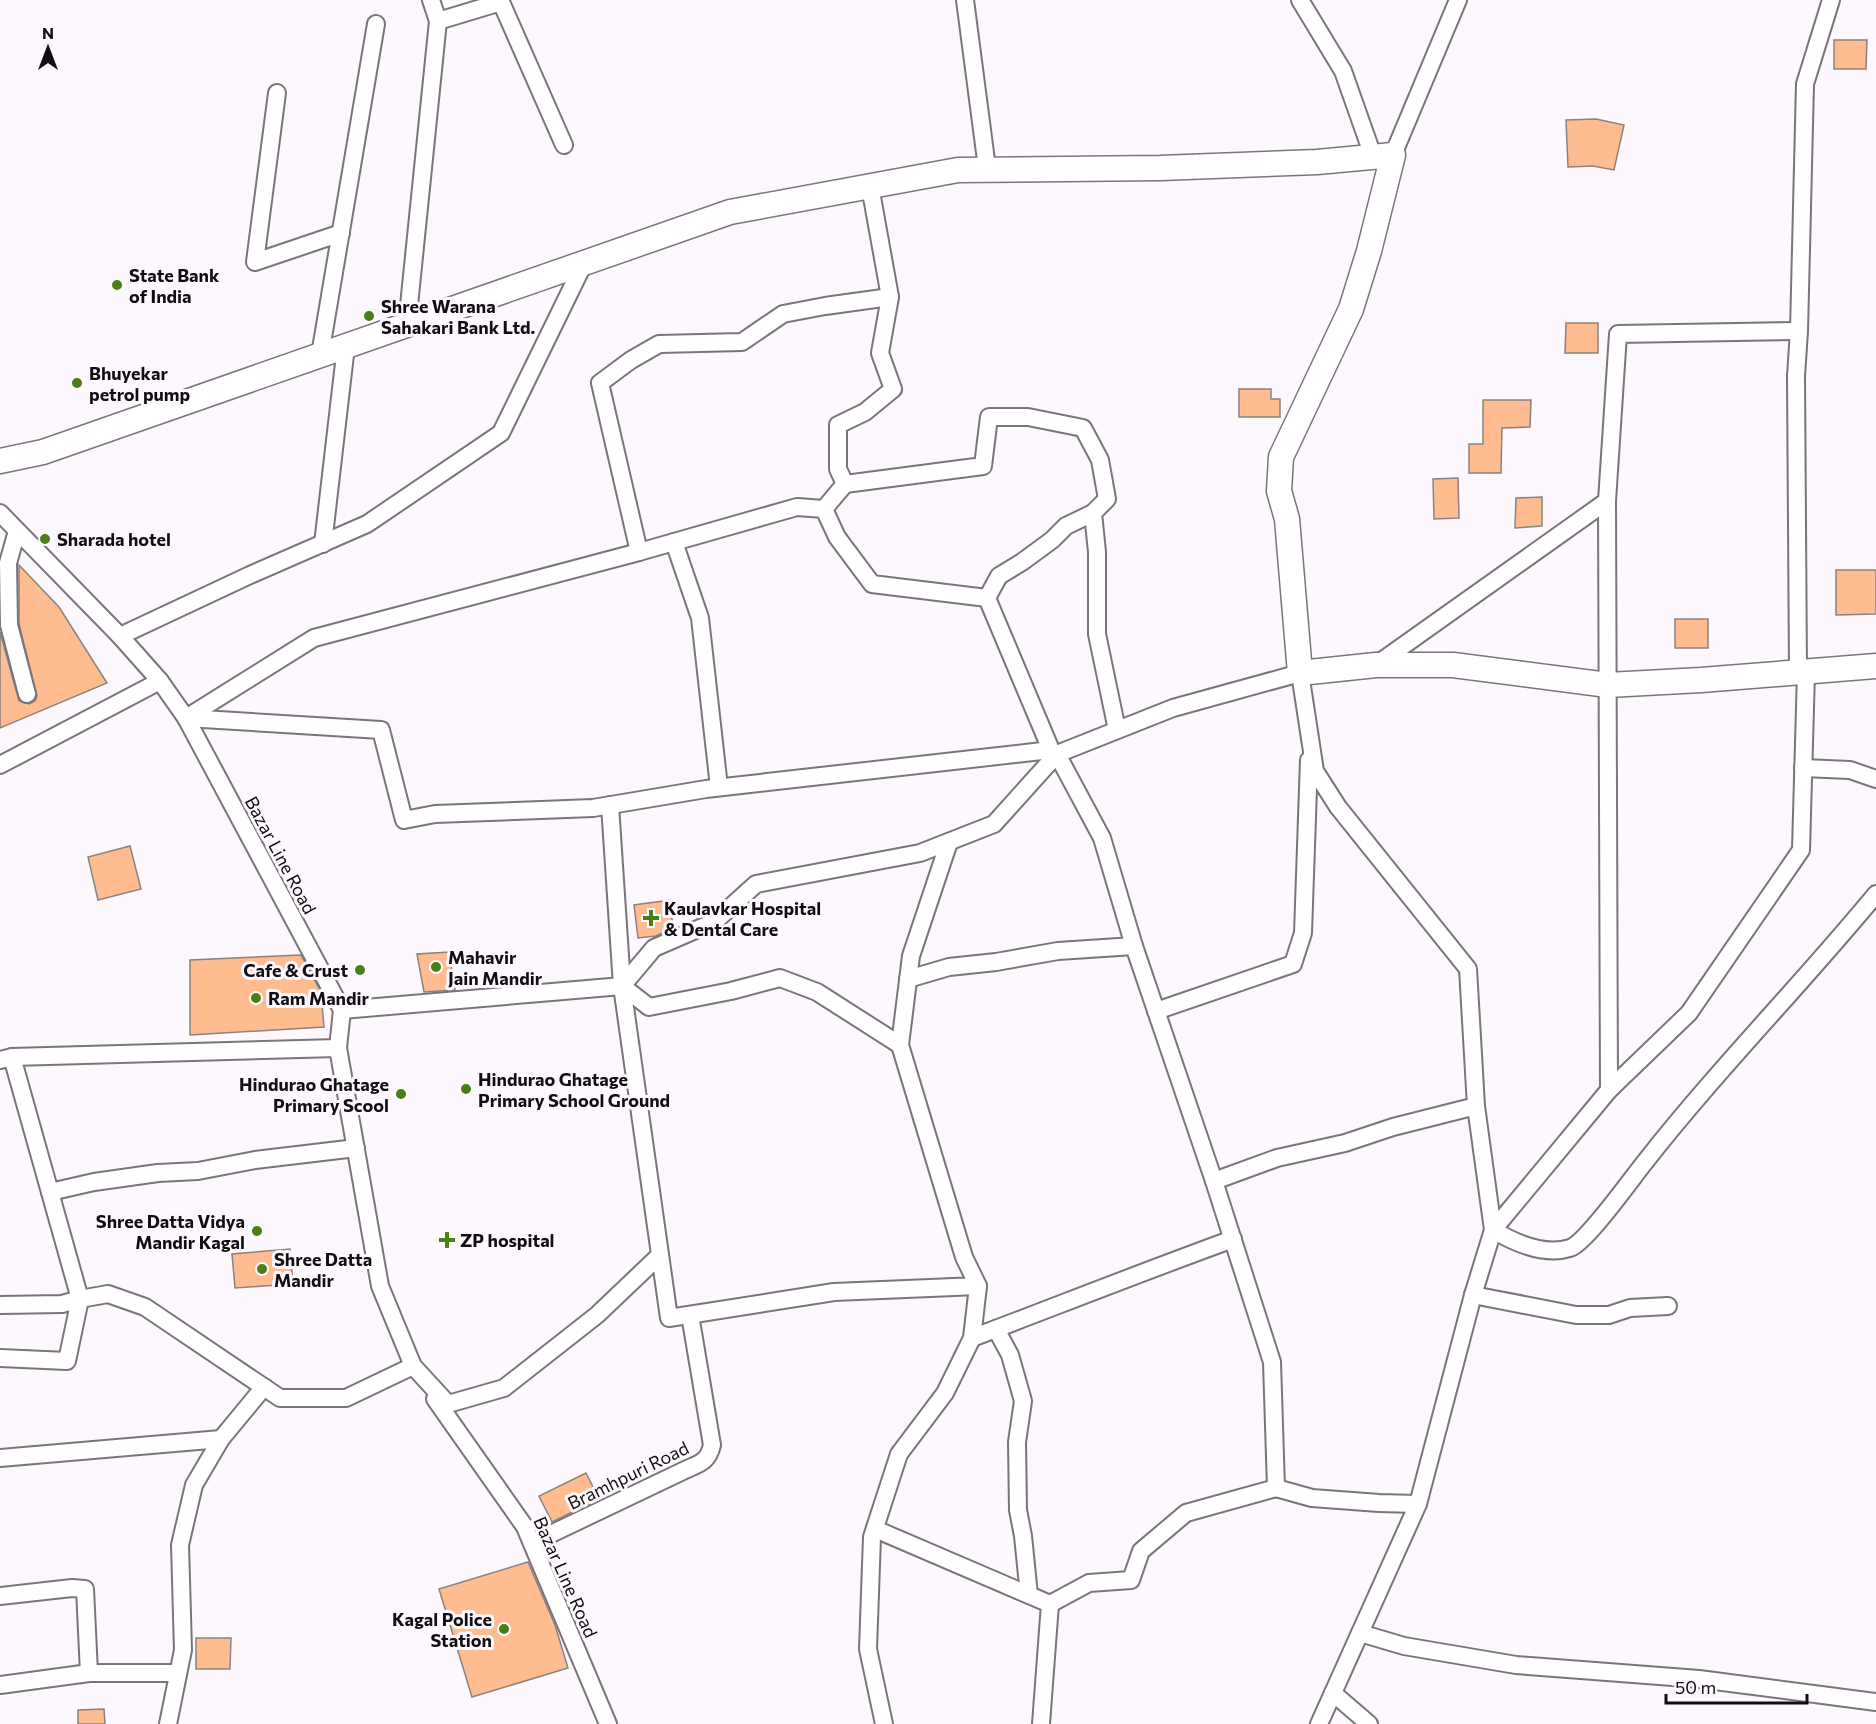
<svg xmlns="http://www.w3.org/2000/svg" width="1876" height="1724" font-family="Commissioner,sans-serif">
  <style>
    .building { fill: #febc90; stroke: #8a837e; stroke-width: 1.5 }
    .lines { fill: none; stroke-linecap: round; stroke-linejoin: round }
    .street-casing { stroke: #7b757b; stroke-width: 20 }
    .secondary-casing { stroke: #7b757b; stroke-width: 27 }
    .path { stroke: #938f93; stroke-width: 4; stroke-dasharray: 3 4.5; stroke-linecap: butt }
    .street { stroke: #fff; stroke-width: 16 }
    .secondary { stroke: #fff; stroke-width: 24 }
    .poi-dot { fill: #497f14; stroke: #fdf7fe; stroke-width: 2 }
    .labels { text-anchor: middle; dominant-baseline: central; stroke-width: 6; stroke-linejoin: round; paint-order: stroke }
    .poi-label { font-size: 18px; font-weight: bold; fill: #100e10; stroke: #fdf7fe; text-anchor: start }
    .street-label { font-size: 18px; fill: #100e10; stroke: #fdf7fe }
  </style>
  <rect width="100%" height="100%" fill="#fdf7fe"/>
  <!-- building -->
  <g class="building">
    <polygon points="1834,40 1867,40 1866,69 1834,69"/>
    <polygon points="1596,119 1624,125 1614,170 1593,166 1568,167 1566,120"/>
    <polygon points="1566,323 1598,323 1598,353 1565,353"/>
    <polygon points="1239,389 1271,389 1271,399 1280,399 1280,417 1239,417"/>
    <polygon points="1483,400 1531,400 1530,427 1502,428 1501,473 1469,473 1469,444 1483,444"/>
    <polygon points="1458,478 1459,518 1434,519 1433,479"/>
    <polygon points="1542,497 1542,526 1515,528 1516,498"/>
    <polygon points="19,565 59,607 107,683 0,728 0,632 19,701 29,704 35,701 37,696 19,624"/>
    <polygon points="1836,570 1876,570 1876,614 1836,615"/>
    <rect x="1675" y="619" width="33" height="29"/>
    <polygon points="130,846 141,889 98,900 88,857"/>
    <polygon points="670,900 673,928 656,936 638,938 634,905"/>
    <polygon points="449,952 455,990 424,992 417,954"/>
    <polygon points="301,955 321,992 324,1027 190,1035 190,960"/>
    <polygon points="290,1249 293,1284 235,1288 232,1254"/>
    <polygon points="586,1473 599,1499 552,1522 539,1496"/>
    <polygon points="528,1562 555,1625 568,1668 472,1697 439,1589"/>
    <polygon points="196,1638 231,1638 230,1669 196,1669"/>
    <polygon points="104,1709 105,1724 78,1724 78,1710"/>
  </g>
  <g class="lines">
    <!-- street casing -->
    <g class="street-casing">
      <g id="street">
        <polyline points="965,0 987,168"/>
        <polyline points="1300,0 1343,71 1373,156"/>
        <polyline points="438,21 501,2 564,145"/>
        <polyline points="277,93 255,262 341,233"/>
        <polyline points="1393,155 1458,0"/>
        <polyline points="407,325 438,21 431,0"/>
        <polyline points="320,355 376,24"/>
        <polyline points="845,484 983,466 989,417 1028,417 1083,428 1100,460 1107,499 1093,513 1097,552 1097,634 1117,730"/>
        <polyline points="824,509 845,484 838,469 838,425 865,412 893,389 880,353 890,297"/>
        <polyline points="0,513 120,636 160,681 0,765"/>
        <polyline points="17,531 8,563 9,625 27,694"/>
        <polyline points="674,542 700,618 719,787"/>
        <polyline points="323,544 346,346"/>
        <polyline points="987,598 999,576 1022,562 1052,540 1066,526 1093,513"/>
        <polyline points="120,636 250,575 367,524 501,433 584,263"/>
        <polyline points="1376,665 1607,501"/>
        <polyline points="1798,672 1796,376 1799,331 1805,84 1831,0"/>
        <polyline points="160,681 186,718 342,1010"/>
        <polyline points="186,718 381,730 404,820 435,814 593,808 706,789 1051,750 987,598 872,584 837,537 824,509 797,507 639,552"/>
        <polyline points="186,718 314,638 639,552 600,383 631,360 659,344 742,342 783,314 825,306 890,297 870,186"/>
        <polyline points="1803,768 1850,770 1876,779"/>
        <polyline points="908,979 949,967 996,962 1058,951 1134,946 1102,838 1057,754"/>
        <path d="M622,986L654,948L714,922L756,884L920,853L994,824L1057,754L1173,708L1300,673L1315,771L1338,807L1468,969L1476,1106L1493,1230C1515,1243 1545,1256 1570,1248C1586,1243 1632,1178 1645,1162C1718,1069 1801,985 1876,894"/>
        <polyline points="342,1010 622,986 610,805"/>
        <polyline points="1156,1011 1293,964 1303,933 1309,760"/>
        <polyline points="900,1045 817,992 780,978 731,991 649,1007 622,986 669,1318 834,1292 978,1286 964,1257 900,1045 911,956 949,842"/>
        <polyline points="338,1048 380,1286 413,1366 448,1404 504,1388 597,1315 660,1255"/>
        <polyline points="12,1057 80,1299 108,1294 145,1307 280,1398 346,1398 413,1366"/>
        <polyline points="0,1060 12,1057 338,1048 342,1010"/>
        <polyline points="1609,1090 1607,501 1618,334 1799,331"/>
        <polyline points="1214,1181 1277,1158 1345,1143 1393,1127 1476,1106"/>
        <polyline points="50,1192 94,1182 158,1173 198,1171 255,1160 356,1148"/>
        <polyline points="1473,1295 1576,1315 1609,1315 1630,1308 1668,1306"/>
        <polyline points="0,1305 62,1304 80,1299 67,1361 0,1358"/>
        <polyline points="996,1329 1010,1355 1023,1401 1017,1442 1018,1510 1023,1536 1029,1595"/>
        <path d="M972,1338C1059,1305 1145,1271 1233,1239"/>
        <polyline points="435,1399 525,1527 608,1724"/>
        <polyline points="0,1458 221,1439"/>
        <polyline points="1276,1488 1312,1498 1379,1503 1418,1504"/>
        <polyline points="875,1529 1050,1604 1041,1724"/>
        <path d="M532,1543L685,1470C700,1463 708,1462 712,1445L690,1315"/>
        <polyline points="0,1596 72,1588 85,1589 89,1673 178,1673"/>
        <polyline points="1050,1604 1089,1583 1131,1580 1141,1551 1186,1513 1276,1488 1272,1362 1214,1181 1134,946"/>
        <polyline points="1360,1633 1404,1646 1516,1665 1699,1679 1876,1702"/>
        <polyline points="0,1685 89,1673"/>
        <polyline points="1333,1693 1369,1724"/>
        <polyline points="168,1724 183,1650 180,1545 194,1485 221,1439 264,1387"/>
        <polyline points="884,1724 868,1649 872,1537 899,1454 945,1393 972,1338 978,1286"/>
        <polyline points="1319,1724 1418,1504 1473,1295 1493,1230 1609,1090 1689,1013 1801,850 1806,672"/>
      </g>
    </g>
    <!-- secondary casing -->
    <g class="secondary-casing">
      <polyline id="secondary" points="0,461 43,452 730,212 958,170 1160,168 1317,162 1393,155 1369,251 1351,309 1281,457 1279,491 1287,519 1300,673 1376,665 1453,665 1608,685 1701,680 1876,666"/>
    </g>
    <!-- path -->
    <polyline class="path" points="306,1264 359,1254"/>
    <!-- street -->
    <use href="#street" class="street"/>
    <!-- secondary -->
    <use href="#secondary" class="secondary"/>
  </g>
  <!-- markers -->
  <g class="poi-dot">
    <circle cx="117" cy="285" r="6"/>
    <circle cx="369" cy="316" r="6"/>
    <circle cx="77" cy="383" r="6"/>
    <circle cx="45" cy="539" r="6"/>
    <path d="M648 909h6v6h6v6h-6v6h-6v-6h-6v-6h6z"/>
    <circle cx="436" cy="967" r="6"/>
    <circle cx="360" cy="970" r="6"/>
    <circle cx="256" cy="998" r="6"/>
    <circle cx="466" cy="1089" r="6"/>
    <circle cx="401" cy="1094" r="6"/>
    <circle cx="257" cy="1231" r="6"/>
    <path d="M444 1231h6v6h6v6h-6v6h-6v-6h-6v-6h6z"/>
    <circle cx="262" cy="1269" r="6"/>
    <circle cx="504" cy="1629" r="6"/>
  </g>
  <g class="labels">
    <!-- poi labels -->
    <g class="poi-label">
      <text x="129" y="275">State Bank<tspan x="129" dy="21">of India</tspan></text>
      <text x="381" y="306">Shree Warana<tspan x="381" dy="21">Sahakari Bank Ltd.</tspan></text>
      <text x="89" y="373">Bhuyekar<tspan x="89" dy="21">petrol pump</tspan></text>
      <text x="57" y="539">Sharada hotel</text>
      <text x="664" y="908">Kaulavkar Hospital<tspan x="664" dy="21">&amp; Dental Care</tspan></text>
      <text x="448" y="957">Mahavir<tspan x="448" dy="21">Jain Mandir</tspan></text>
      <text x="348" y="970" text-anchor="end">Cafe &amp; Crust</text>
      <text x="268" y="998">Ram Mandir</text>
      <text x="478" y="1079">Hindurao Ghatage<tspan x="478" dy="21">Primary School Ground</tspan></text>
      <text x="389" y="1084" text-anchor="end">Hindurao Ghatage<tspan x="389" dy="21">Primary Scool</tspan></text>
      <text x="245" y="1221" text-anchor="end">Shree Datta Vidya<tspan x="245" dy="21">Mandir Kagal</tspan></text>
      <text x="460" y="1240">ZP hospital</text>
      <text x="274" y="1259">Shree Datta<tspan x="274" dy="21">Mandir</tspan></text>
      <text x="492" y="1619" text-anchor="end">Kagal Police<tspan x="492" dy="21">Station</tspan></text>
    </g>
    <!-- street labels -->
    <g class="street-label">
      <text transform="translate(281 855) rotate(62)">Bazar Line Road</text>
      <text transform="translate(628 1475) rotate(-26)">Bramhpuri Road</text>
      <text transform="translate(566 1577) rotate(66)">Bazar Line Road</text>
    </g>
  </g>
  <!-- north arrow -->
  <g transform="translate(48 48)" stroke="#fdf7fe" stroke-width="4.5" paint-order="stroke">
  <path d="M0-4.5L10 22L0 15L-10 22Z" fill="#100e10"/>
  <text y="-9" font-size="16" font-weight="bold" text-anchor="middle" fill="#100e10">N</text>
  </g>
  <!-- scale -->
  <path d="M1666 1694v9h141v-9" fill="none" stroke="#100e10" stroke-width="3"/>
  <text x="1675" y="1694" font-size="18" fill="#100e10" stroke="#fdf7fe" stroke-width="4.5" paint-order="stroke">50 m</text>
</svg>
